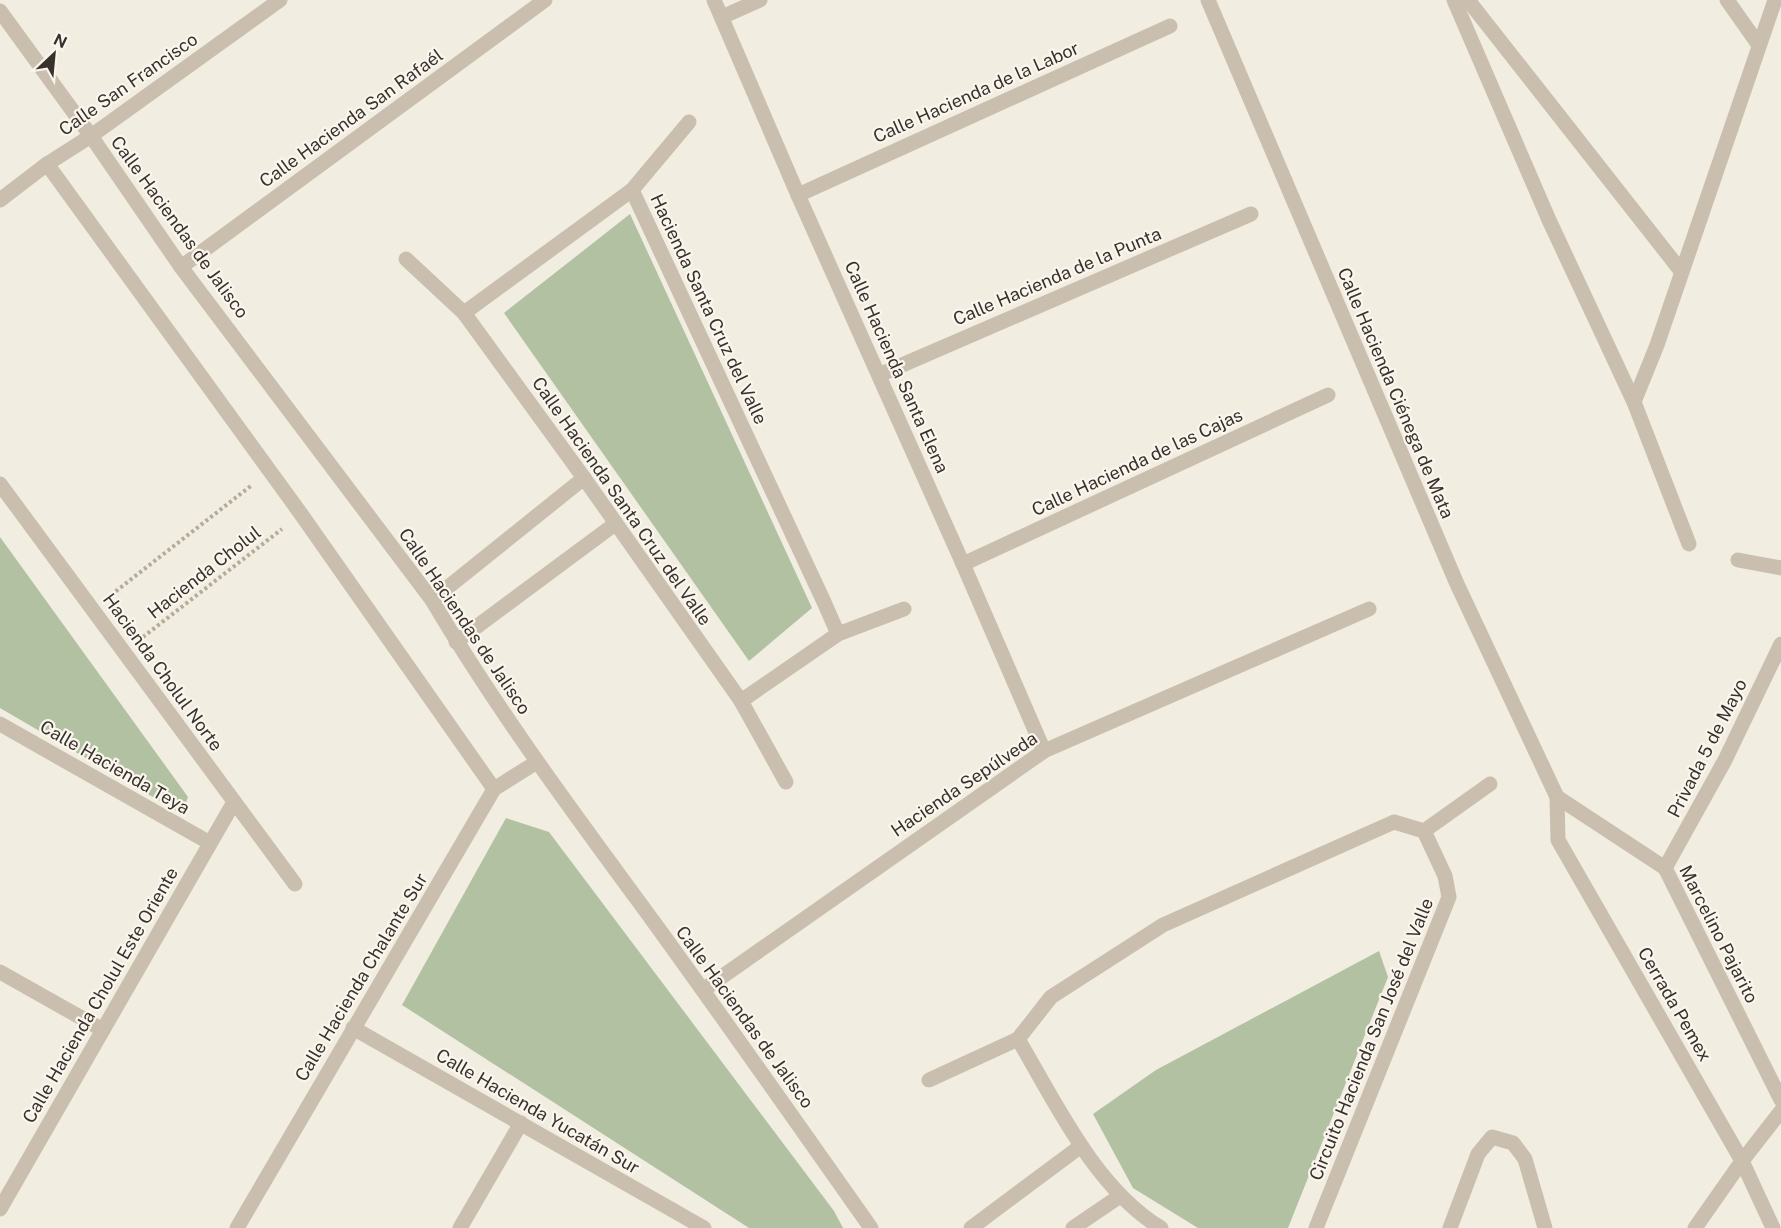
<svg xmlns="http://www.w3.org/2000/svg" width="1781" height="1228" font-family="'Public Sans',sans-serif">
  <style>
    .green { fill: #b1c1a2 }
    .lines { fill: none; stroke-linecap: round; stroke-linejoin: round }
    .path { stroke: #b6aa98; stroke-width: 4; stroke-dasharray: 3 3; stroke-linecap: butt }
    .minor { stroke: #cabfae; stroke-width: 15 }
    .labels { text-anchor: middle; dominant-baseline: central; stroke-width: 4.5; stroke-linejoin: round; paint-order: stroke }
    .street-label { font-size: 18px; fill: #39322c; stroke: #faf6ee }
  </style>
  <rect width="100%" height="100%" fill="#f2ede1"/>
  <!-- green -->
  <g class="green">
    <polygon points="630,214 812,608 749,661 504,313"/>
    <polygon points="0,537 188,797 182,814 0,708"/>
    <polygon points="506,818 549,832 834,1211 843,1228 749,1228 402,1005"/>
    <polygon points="1379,951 1388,977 1288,1228 1198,1228 1133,1188 1093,1114 1156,1070"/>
  </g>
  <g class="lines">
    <!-- path -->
    <g class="path">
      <polyline points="111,595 252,485"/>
      <polyline points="143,637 282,529"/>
    </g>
    <!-- minor -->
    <g class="minor">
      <polyline points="714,0 798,195 963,564 1044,751"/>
      <polyline points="1208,0 1457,584 1557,797 1558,840 1742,1161 1773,1228"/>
      <polyline points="1454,0 1549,220 1634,402 1689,544"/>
      <polyline points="1468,0 1681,271"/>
      <polyline points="1727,0 1758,44"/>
      <path d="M0,11L91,136L181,267L432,600C498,712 576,816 653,921C727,1023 799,1126 871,1228"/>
      <polyline points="722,17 760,0"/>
      <polyline points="47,164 301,514 494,789"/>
      <polyline points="632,190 689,122"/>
      <polyline points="798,195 1170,26"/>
      <polyline points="0,200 47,164 91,136 280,0"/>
      <polyline points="406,259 464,313 584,478 741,701 786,782"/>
      <polyline points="181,267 545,0"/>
      <polyline points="464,313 632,190 824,602 838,634"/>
      <polyline points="879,375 1251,214"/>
      <polyline points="1634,402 1657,345 1775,0"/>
      <polyline points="0,484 295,884"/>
      <polyline points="1738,560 1781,568"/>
      <polyline points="963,564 1328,395"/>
      <polyline points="432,600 584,478"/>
      <polyline points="456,642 615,524"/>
      <polyline points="741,701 838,634 904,609"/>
      <polyline points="0,724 210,843"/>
      <polyline points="1557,797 1665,868 1781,1100"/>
      <polyline points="1424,831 1490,784"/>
      <polyline points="1665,868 1725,760 1781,644"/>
      <polyline points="0,972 103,1030"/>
      <polyline points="703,990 1044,751 1369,609"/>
      <polyline points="353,1028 704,1228"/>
      <path d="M1018,1039C1056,1103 1095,1188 1161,1228"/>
      <polyline points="929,1080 1018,1039 1051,997 1163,925 1394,822 1424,831 1445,876 1449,897 1316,1228"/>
      <polyline points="0,1209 234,802"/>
      <polyline points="237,1228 494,789 537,762"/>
      <polyline points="460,1228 521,1123"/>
      <polyline points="971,1228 1081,1146"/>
      <polyline points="1073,1228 1120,1196"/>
      <polyline points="1450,1228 1478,1154 1492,1137 1513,1143 1525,1159 1545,1228"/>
      <polyline points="1695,1228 1742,1161 1781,1111"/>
    </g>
  </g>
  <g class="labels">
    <!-- street labels -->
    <g class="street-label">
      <text transform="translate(128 84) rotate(-35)">Calle San Francisco</text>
      <text transform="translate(976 92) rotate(-24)">Calle Hacienda de la Labor</text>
      <text transform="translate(351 118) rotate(-36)">Calle Hacienda San Rafaél</text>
      <text transform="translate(180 227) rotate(54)">Calle Haciendas de Jalisco</text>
      <text transform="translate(1057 276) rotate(-23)">Calle Hacienda de la Punta</text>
      <text transform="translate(709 309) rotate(65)">Hacienda Santa Cruz del Valle</text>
      <text transform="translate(897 367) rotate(66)">Calle Hacienda Santa Elena</text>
      <text transform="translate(1396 393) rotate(67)">Calle Hacienda Ciénega de Mata</text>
      <text transform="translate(1137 462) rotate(-25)">Calle Hacienda de las Cajas</text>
      <text transform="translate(622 501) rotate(55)">Calle Hacienda Santa Cruz del Valle</text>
      <text transform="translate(204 572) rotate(-38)">Hacienda Cholul</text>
      <text transform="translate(465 621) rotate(56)">Calle Haciendas de Jalisco</text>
      <text transform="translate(163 672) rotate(54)">Hacienda Cholul Norte</text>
      <text transform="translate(1707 748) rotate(-63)">Privada 5 de Mayo</text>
      <text transform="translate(115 767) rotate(30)">Calle Hacienda Teya</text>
      <text transform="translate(964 784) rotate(-34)">Hacienda Sepúlveda</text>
      <text transform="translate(1719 934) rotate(63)">Marcelino Pajarito</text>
      <text transform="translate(361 977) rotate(-59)">Calle Hacienda Chalante Sur</text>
      <text transform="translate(100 995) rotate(-60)">Calle Hacienda Cholul Este Oriente</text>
      <text transform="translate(1675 1004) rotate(60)">Cerrada Pemex</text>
      <text transform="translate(745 1017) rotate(54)">Calle Haciendas de Jalisco</text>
      <text transform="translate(1371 1039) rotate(-68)">Circuito Hacienda San José del Valle</text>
      <text transform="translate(538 1111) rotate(30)">Calle Hacienda Yucatán Sur</text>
    </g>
  </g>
  <!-- north arrow -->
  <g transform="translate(54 54) rotate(26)" stroke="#faf6ee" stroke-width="4.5" paint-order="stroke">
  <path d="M0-4.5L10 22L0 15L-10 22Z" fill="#39322c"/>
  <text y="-9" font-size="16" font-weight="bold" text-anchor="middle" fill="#39322c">N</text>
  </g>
</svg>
